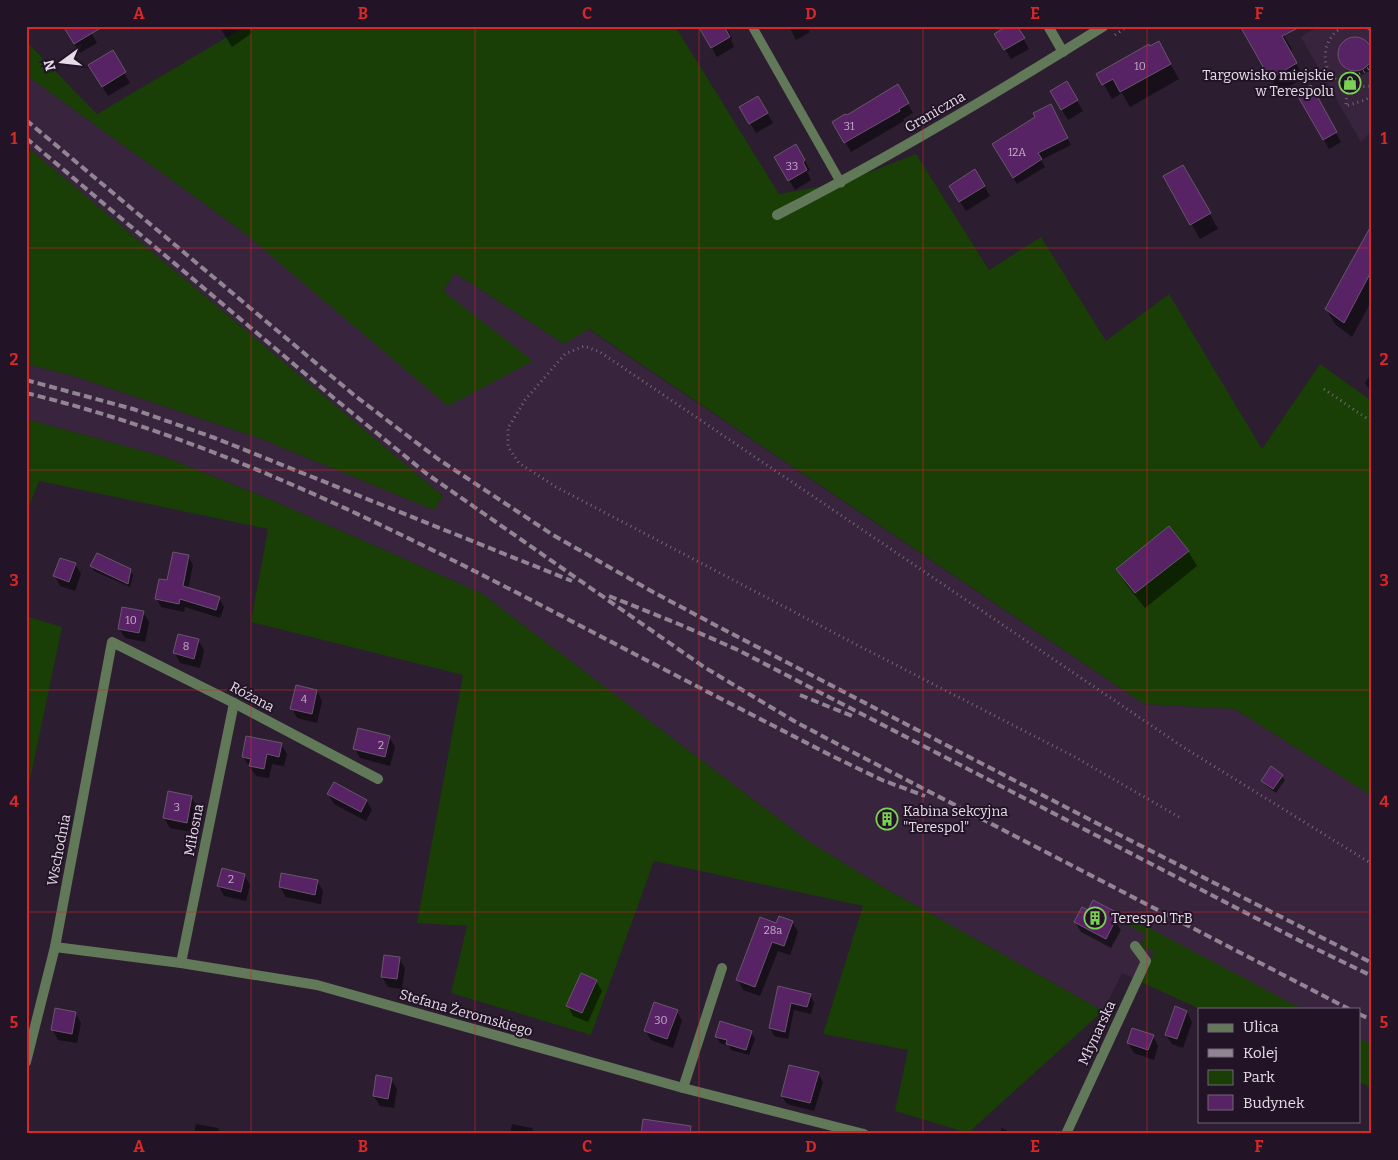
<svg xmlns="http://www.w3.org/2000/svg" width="1398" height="1160" font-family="Bitter,serif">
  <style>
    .built { fill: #38253d }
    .green { fill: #193e06 }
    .shadow { fill: #0007 }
    .building { fill: #582365; stroke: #67566b }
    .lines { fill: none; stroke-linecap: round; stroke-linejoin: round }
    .path { stroke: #736677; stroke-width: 3; stroke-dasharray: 1 4; stroke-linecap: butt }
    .lane { stroke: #617859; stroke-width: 9 }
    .street { stroke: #617859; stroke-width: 10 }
    .rail { stroke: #918594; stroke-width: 4; stroke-dasharray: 8 4; stroke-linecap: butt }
    .grid { fill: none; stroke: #d62828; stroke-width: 1; stroke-opacity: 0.55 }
    .labels { text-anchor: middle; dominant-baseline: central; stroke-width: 4; stroke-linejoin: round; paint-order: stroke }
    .number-label { font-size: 11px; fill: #c2aec7 }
    .poi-label { font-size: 14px; fill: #e5dce8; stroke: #221426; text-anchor: start }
    .street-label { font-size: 14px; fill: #e5dce8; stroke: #221426 }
    .neatline { fill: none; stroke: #d62828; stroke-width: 2 }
    .grid-label { font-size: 16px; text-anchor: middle; font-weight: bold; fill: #d62828 }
  </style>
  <rect width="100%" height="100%" fill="#2c1d30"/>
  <!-- built -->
  <g class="built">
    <polygon points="1319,26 1372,26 1372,130 1361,142 1301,37"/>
    <polygon points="26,75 242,231 443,291 455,273 564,344 588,329 1144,704 1235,709 1372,796 1372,1088 1359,1082 1359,1009 1200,1009 1122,973 1103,1011 876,883 808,841 481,593 269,499 165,457 26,419 26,364 74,376 259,438 434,510 443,496 26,146"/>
  </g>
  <!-- green -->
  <g class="green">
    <polygon points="246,26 675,26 779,194 841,183 916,154 989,270 1041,237 1106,341 1169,294 1262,449 1320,364 1372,401 1372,796 1235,709 1144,704 589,329 564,344 455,273 443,291 533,361 448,406 242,231 26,75 26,41 97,114"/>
    <polygon points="26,146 443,496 434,510 259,438 74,376 26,364"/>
    <polygon points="26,419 165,457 269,499 481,593 808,841 876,883 1103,1011 968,1133 895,1111 908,1050 823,1034 863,906 654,861 591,1035 451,993 467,926 417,923 463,675 251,622 268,529 39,481 26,514"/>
    <polygon points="26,616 62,627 26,799"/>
    <polygon points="1121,913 1302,1009 1200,1009 1141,982 1154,952 1140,946 1145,934 1118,920"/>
    <polygon points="1359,1039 1372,1044 1372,1088 1359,1082"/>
  </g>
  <!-- shadow -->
  <g class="shadow">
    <polygon points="64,26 87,26 97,43 80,53"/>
    <polygon points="219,26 248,26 252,33 232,47"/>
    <polygon points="700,26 726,26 732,38 731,40 734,47 717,57"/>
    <polygon points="789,26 806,26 810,32 796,40"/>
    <polygon points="1016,26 1029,49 1011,59 996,34"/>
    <polygon points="1241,26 1278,26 1292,49 1289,51 1304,78 1279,92"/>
    <polygon points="1353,38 1365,41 1372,52 1371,70 1360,76 1348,73 1338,56 1341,45"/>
    <polygon points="1158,43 1179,79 1130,107 1122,93 1112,99 1098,74"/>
    <polygon points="112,52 130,83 108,96 95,75"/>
    <polygon points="1066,83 1083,111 1068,120 1051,92"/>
    <polygon points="897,86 913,113 903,119 904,121 851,152 834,122 846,117"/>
    <polygon points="1310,86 1341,142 1329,149 1298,93"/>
    <polygon points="758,98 773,123 756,133 741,107"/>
    <polygon points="1054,112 1071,145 1041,160 1045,167 1017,184 994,145"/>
    <polygon points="796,146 810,170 807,172 811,180 795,190 776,157"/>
    <polygon points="1183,166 1218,229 1200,239 1165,177"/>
    <polygon points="984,186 990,196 966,211 956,196"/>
    <polygon points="1372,228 1372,300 1352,337 1335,324 1326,309"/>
    <polygon points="1372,372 1372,393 1365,383"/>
    <polygon points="1188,551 1197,566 1145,608 1126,584 1118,569"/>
    <polygon points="188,556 193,565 188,589 219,598 224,607 220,618 185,607 184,612 161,607 156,598"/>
    <polygon points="75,564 81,574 75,591 60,586 55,576"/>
    <polygon points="92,566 130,570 133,575 130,587 94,571"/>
    <polygon points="143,612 149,622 145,642 125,638 119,628"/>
    <polygon points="198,640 204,650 200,668 180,663 175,653"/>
    <polygon points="317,691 322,701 317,723 297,718 292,708"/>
    <polygon points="389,737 395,747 390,766 360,758 355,748"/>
    <polygon points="281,744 287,754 284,766 272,764 269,778 256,776 243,757"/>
    <polygon points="1282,776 1285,780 1276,793 1265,785 1262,781"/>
    <polygon points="328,794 366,800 372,810 366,821 334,804"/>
    <polygon points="191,797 197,807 192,832 170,828 164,818"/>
    <polygon points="244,875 250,885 246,901 224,896 219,886"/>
    <polygon points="282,875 317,881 323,891 321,904 286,897 280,887"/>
    <polygon points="1088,911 1113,912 1119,922 1117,924 1121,930 1111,948 1081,932 1075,922"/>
    <polygon points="792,922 798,932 790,955 778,951 760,996 743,990 738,980 777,924"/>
    <polygon points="399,959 405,968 402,989 388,987 382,977"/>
    <polygon points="596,981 602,991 588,1022 573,1016 568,1006"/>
    <polygon points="779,987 810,995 814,1003 811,1014 794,1010 788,1039 774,1036 770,1028"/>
    <polygon points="677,1011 682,1021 673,1048 651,1040 645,1030"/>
    <polygon points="1187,1012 1192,1022 1183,1048 1172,1044 1166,1035"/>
    <polygon points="75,1013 81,1023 77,1043 58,1040 53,1030"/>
    <polygon points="751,1032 755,1039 749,1055 731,1050 729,1046 720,1043 716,1036"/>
    <polygon points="1153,1036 1158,1046 1154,1060 1134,1053 1128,1043"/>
    <polygon points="818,1073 823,1082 814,1111 787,1104 782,1096"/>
    <polygon points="391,1079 397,1089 394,1108 380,1106 374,1096"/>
    <polygon points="196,1124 218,1128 221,1134 194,1134"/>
    <polygon points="512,1124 532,1128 535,1134 510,1134"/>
    <polygon points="1002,1128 1014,1134 999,1134"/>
  </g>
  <!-- building -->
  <g class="building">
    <polygon points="63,26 104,26 74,44"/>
    <polygon points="698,26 724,26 730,37 711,48"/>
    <polygon points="1007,26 1017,26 1025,38 1004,50 994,34"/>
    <polygon points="1240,26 1302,26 1282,36 1297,63 1270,79"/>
    <circle cx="1355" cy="54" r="17"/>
    <polygon points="1159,41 1171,64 1120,92 1113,79 1102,85 1096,74 1149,44 1150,46"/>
    <polygon points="113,50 126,72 102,87 88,65"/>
    <polygon points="1067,81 1078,100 1061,110 1050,91"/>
    <polygon points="898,84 909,103 899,109 900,111 844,143 832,122 845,114 847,115"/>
    <polygon points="1311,85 1337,132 1323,140 1296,93"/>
    <polygon points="758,96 768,113 749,124 739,107"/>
    <polygon points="1051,104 1068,138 1038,153 1042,159 1013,178 992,144 1035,117 1033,113"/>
    <polygon points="796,144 805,160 803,162 807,170 788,181 774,157"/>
    <polygon points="1183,165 1211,213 1190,225 1163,176"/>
    <polygon points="975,169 985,186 959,202 949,186"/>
    <polygon points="1372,224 1372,270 1344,323 1325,309"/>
    <polygon points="1169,526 1189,551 1135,593 1116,569"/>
    <polygon points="173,552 189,555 183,586 220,597 216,610 180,599 179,604 155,599 159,579 167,580"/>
    <polygon points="97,553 131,569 128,584 90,566"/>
    <polygon points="60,558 76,563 69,582 53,576"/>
    <polygon points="122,607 144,611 139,633 118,629"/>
    <polygon points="178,634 199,639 194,659 173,653"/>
    <polygon points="296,685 317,690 312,714 290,709"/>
    <polygon points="358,728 390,736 385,757 353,749"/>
    <polygon points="246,736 282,743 279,757 267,754 264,769 249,766 251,759 242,757"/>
    <polygon points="1271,766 1283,775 1273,789 1261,781"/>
    <polygon points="334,782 367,800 361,812 327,794"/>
    <polygon points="168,791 192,796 187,823 163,818"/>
    <polygon points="222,868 245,874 241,892 217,886"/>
    <polygon points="281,873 318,880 315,895 279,887"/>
    <polygon points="1093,900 1114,911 1111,917 1116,919 1106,939 1074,922 1082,907 1088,910"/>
    <polygon points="779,916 793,921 784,946 772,942 755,987 736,980 760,917 776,923"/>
    <polygon points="384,955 400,957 397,979 381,977"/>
    <polygon points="581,973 597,980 582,1013 566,1006"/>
    <polygon points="778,986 811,994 807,1007 791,1003 785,1032 769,1028"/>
    <polygon points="654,1002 678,1010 667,1039 644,1031"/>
    <polygon points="1175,1006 1187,1011 1177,1039 1165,1035"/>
    <polygon points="55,1008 76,1012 72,1034 51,1030"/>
    <polygon points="720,1021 752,1031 746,1050 726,1044 727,1040 715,1037"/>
    <polygon points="1132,1028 1154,1035 1148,1050 1127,1043"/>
    <polygon points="789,1065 819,1072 810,1103 781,1096"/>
    <polygon points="376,1075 392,1078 388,1099 373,1096"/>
    <polygon points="643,1119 691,1126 690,1134 641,1134"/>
  </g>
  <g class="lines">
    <!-- path -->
    <g class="path">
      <path d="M1347,26C1322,33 1317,70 1340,82C1349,87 1362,87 1372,86"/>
      <polyline points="1360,26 1372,29"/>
      <polyline points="1369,29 1372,39"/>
      <polyline points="1115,35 1128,26"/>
      <path d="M1372,65C1367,71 1362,72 1355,76C1345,82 1347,96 1346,106L1365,100L1372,96"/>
      <polyline points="1324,389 1372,422"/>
      <polyline points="1179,817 1075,757 861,647 556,487 519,463 508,447 508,428 525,400 565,354 584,346 600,352 1183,747 1372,864"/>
    </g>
    <!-- lane -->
    <polyline class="lane" points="752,26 841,183"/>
    <!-- street -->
    <g class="street">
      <polyline points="1048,26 1063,52"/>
      <path d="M777,215C889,158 997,93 1104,26"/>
      <polyline points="55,947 181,963 317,985 683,1088 864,1134"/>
      <polyline points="181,963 234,703"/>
      <polyline points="26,1062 55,947 112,642 234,703 378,779"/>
      <polyline points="683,1088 722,968"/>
      <polyline points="1066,1134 1146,961 1135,946"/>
    </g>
    <!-- rail -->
    <g class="rail">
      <polyline points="26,120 354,395 438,459 553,535 653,592 715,625 1104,827 1372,963"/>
      <polyline points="26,138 335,399 427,474 704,667 794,721 841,746 1349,1009"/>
      <polyline points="26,380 133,409 215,438 572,581"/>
      <path d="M26,393C207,437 372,518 535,602C634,654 733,705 832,756L882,780L925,796"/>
      <polyline points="609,596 681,625 738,650 1308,945 1372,976"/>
      <polyline points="800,695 852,716"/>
      <polyline points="1359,1014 1372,1020"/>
    </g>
  </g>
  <!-- grid -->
  <path class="grid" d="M251,26V1134M475,26V1134M699,26V1134M923,26V1134M1147,26V1134M26,248H1372M26,470H1372M26,690H1372M26,912H1372"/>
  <!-- icons -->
  <defs>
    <g id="shop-ring" transform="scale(1.125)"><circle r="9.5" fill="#221426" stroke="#7bd155" stroke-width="1.5"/><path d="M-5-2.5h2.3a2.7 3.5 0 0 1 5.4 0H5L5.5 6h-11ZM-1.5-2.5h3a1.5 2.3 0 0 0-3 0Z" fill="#7bd155"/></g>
    <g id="building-ring" transform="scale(1.125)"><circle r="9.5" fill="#221426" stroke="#7bd155" stroke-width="1.5"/><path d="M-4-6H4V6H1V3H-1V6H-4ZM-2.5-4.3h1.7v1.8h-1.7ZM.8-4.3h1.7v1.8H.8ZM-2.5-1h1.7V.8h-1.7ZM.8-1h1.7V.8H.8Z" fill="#7bd155"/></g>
  </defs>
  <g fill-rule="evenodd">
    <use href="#shop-ring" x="1350" y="83"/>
    <use href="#building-ring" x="887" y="819"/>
    <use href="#building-ring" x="1095" y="918"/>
  </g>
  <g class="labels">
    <!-- number labels -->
    <g class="number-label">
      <text x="1140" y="66">10</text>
      <text x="849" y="126">31</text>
      <text x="1017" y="152">12A</text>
      <text x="792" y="166">33</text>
      <text x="131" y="620">10</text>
      <text x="186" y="646">8</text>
      <text x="304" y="699">4</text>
      <text x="381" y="745">2</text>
      <text x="177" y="807">3</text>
      <text x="231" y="879">2</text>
      <text x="773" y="930">28a</text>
      <text x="661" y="1020">30</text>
    </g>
    <!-- poi labels -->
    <g class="poi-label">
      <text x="1334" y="75" text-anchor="end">Targowisko miejskie<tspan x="1334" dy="16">w Terespolu</tspan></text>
      <text x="903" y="811">Kabina sekcyjna<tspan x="903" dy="16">"Terespol"</tspan></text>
      <text x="1111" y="918">Terespol TrB</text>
    </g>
    <!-- street labels -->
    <g class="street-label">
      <text transform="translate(935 112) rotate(-30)">Graniczna</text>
      <text transform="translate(252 697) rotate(28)">Różana</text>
      <text transform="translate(194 830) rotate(-79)">Miłosna</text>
      <text transform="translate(59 850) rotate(-79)">Wschodnia</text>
      <text transform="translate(466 1013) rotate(16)">Stefana Żeromskiego</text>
      <text transform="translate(1097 1033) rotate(-65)">Młynarska</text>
    </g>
  </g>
  <!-- border -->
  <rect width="1398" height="1160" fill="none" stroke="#221426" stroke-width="55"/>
  <!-- legend -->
  <rect x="1198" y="1008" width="162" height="115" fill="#221426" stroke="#706474"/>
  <rect x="1208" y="1024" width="25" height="8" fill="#617859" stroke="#706474"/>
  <text x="1243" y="1032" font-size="15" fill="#e5dce8">Ulica</text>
  <rect x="1208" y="1049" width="25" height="8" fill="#918594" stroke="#706474"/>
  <text x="1243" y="1058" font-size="15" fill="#e5dce8">Kolej</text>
  <rect x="1208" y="1070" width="25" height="15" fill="#193e06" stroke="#706474"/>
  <text x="1243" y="1082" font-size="15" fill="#e5dce8">Park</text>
  <rect x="1208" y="1095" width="25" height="15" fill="#582365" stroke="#706474"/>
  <text x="1243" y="1108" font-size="15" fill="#e5dce8">Budynek</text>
  <!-- north arrow -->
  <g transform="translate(62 62) rotate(255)" stroke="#221426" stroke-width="4" paint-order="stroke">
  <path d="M0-4L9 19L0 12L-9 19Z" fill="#e5dce8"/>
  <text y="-8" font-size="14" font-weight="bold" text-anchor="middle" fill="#e5dce8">N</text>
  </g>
  <rect x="28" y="28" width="1342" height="1104" class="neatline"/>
  <g class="grid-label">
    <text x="139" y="19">A</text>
    <text x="363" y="19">B</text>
    <text x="587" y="19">C</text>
    <text x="811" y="19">D</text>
    <text x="1035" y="19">E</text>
    <text x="1259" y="19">F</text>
    <text x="14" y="144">1</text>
    <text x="1384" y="144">1</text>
    <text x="14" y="365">2</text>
    <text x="1384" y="365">2</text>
    <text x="14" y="586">3</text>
    <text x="1384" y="586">3</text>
    <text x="14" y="807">4</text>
    <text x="1384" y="807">4</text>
    <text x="14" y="1028">5</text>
    <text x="1384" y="1028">5</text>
    <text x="139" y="1152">A</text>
    <text x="363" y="1152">B</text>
    <text x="587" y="1152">C</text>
    <text x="811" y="1152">D</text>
    <text x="1035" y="1152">E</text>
    <text x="1259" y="1152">F</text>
  </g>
</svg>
